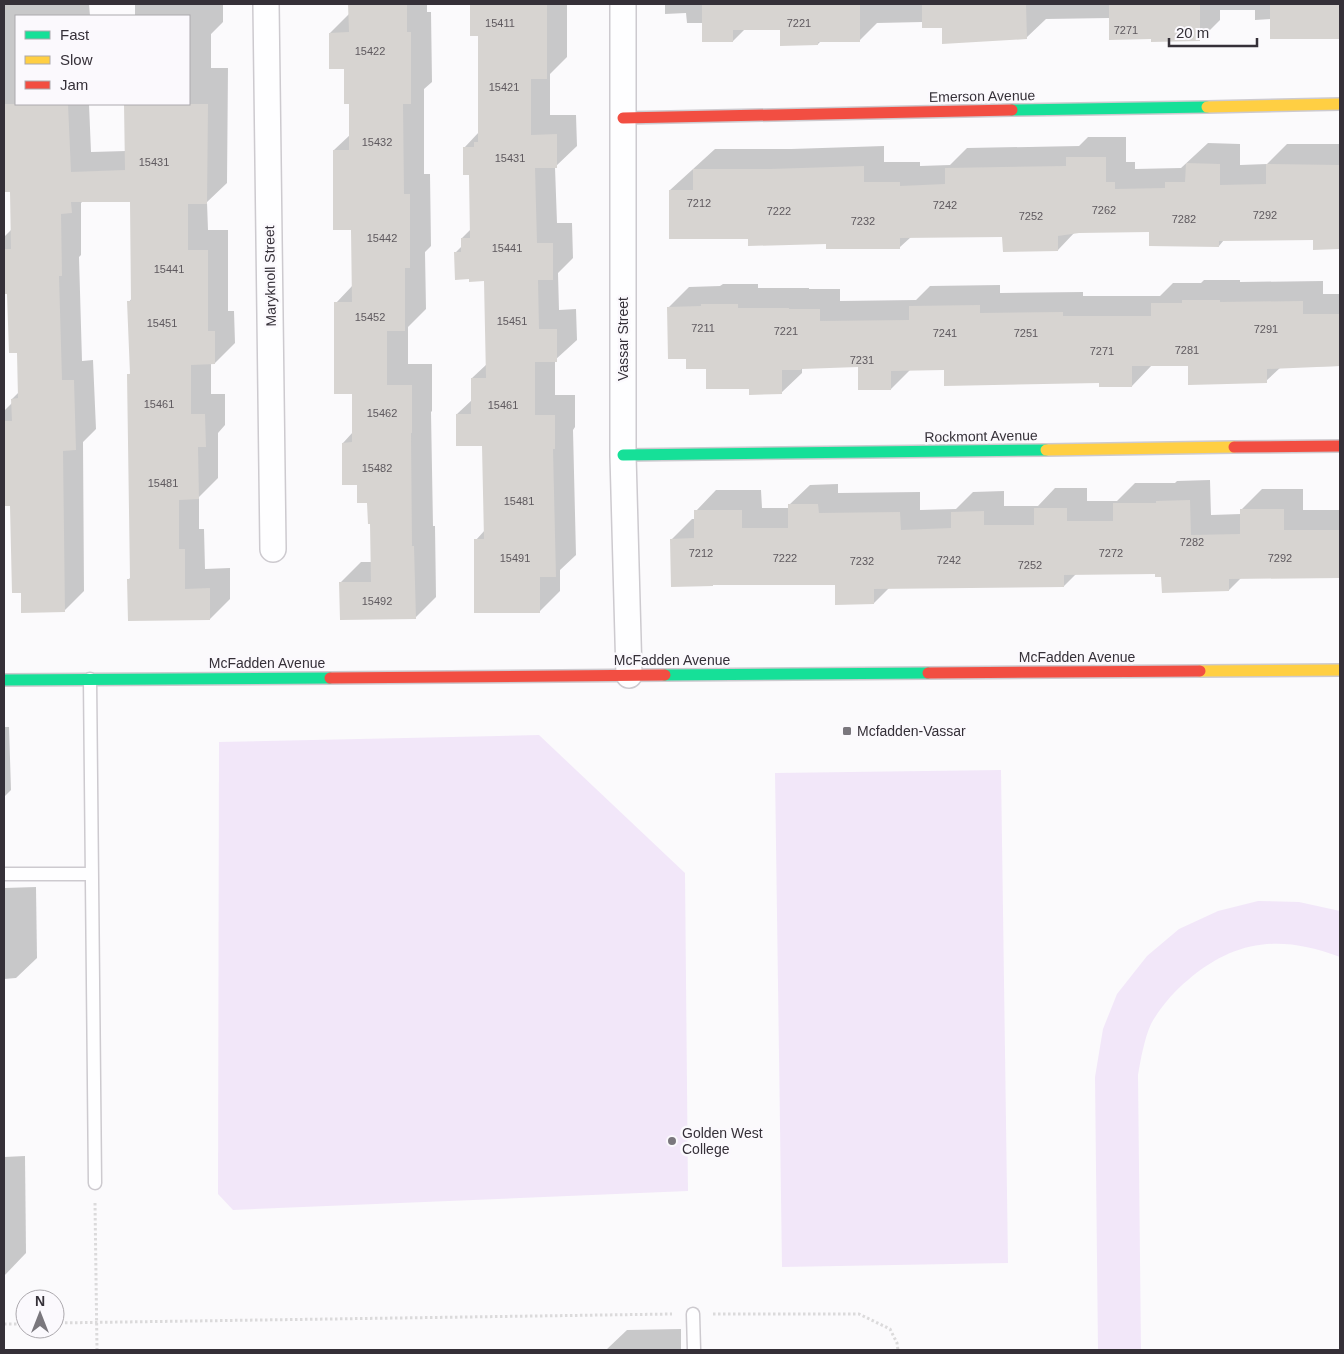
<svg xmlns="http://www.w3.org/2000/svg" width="1344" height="1354" font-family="Helvetica,sans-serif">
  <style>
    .green { fill: #f2e7f9 }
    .shadow { fill: #0003 }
    .building { fill: #d7d4d1 }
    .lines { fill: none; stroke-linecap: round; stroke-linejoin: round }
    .lane-casing { stroke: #cdcacf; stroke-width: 15 }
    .street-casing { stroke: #cdcacf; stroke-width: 28 }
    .fast-casing { stroke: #cdcacf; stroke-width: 14 }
    .slow-casing { stroke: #cdcacf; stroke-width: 14 }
    .jam-casing { stroke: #cdcacf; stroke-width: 14 }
    .path { stroke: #dbdadb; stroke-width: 3; stroke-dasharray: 2.5 2.5; stroke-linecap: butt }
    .lane { stroke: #fefeff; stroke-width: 12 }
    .street { stroke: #fefeff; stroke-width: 25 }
    .fast { stroke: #16e098; stroke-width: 11 }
    .slow { stroke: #ffcf43; stroke-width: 11 }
    .jam { stroke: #f24e42; stroke-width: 11 }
    .poi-dot { fill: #7a777d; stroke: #fbf9fd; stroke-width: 2 }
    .labels { text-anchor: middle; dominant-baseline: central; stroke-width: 5; stroke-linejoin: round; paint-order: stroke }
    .number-label { font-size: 11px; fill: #5e595e }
    .street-label { font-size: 14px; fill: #353038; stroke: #fbf9fd }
    .poi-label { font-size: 14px; fill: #353038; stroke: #fbf9fd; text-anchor: start }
  </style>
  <rect width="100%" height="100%" fill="#fbfafc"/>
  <!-- green -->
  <g class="green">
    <polygon points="539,735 685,873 688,1191 233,1210 218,1194 219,742"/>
    <polygon points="1001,770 1008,1263 782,1267 775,773"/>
    <path d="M1258,901L1299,902L1340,911V957C1282,935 1236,939 1188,980C1175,990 1159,1009 1151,1024C1144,1040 1141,1058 1138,1075L1141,1350H1098L1095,1077L1103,1029L1117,994L1147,956L1179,929L1218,911Z"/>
  </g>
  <!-- shadow -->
  <g class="shadow">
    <polygon points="4,4 89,4 90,16 16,16 16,104 89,104 91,152 126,151 125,104 189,104 189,16 135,16 135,4 223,4 223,22 211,34 211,68 228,68 227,183 207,202 208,230 228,230 228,311 234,311 235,343 215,363 211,363 211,394 225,394 225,425 218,433 218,478 199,497 199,529 204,529 205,569 230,568 230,599 210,619 128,580 131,577 129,375 131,372 129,302 132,298 131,200 83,201 81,203 81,255 79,257 82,361 93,360 96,429 83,442 84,591 64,611 22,591 12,505 4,505 4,411 12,403 12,399 19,392 19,352 9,293 4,293 4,237 12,229 11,191 6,173 4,173"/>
    <polygon points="350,4 427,4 427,12 431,12 432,82 424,89 424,174 430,174 431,246 425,252 426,309 408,327 408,364 432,364 432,411 431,412 433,526 435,526 436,597 415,618 340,583 361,562 372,562 371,523 368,502 358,484 343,443 353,432 353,393 336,303 353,285 352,228 334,150 351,134 351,103 346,68 330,33 350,13"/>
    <polygon points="471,4 567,4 567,57 550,74 550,115 576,115 577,146 555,167 557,223 572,223 573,258 558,273 559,310 576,309 577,340 555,360 555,395 575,395 575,427 573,430 576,555 560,570 560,591 540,611 476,540 485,530 483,445 457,414 472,400 472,378 487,364 485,280 456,252 462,246 462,238 471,229 471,174 464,148 479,132 479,35 472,35"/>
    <polygon points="665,4 1340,4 1340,37 1271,38 1271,19 1255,20 1255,10 1220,10 1220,20 1200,40 1152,38 1110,18 1046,19 1026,38 943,27 923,22 877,23 859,41 821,41 818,44 781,28 745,29 733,41 703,23 687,23 686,13 665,14"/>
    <polygon points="1088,137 1126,137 1126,162 1135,162 1135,169 1181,168 1208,143 1240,144 1240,165 1267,164 1287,144 1340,144 1340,248 1314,248 1314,238 1224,240 1219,246 1150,231 1075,232 1058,250 1004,236 911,237 900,247 749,238 670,190 715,149 791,149 884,146 884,162 920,162 920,166 950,165 967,148 1079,146"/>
    <polygon points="1204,280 1240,280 1240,282 1323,281 1323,294 1340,294 1340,366 1281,367 1266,381 1189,364 1152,365 1132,386 1100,381 945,369 910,370 891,389 859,366 802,367 802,373 781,393 750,388 687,357 669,307 689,287 720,286 723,284 758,284 758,288 809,288 809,289 840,289 840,301 916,300 930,286 1000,285 1000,293 1083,292 1083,296 1160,296 1173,283 1201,283"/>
    <polygon points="1210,480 1211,515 1241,514 1241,510 1262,489 1303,489 1303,510 1340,510 1340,576 1241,578 1229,590 1156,573 1077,573 1064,586 889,588 874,603 836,584 714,584 713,585 672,539 692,519 696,519 696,511 716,490 761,490 762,508 789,508 789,505 810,485 838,484 838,493 920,492 920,510 956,509 973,492 1004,491 1004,506 1038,506 1055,488 1087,488 1087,501 1117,501 1135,483 1175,483 1177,481"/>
    <polygon points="4,727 9,727 11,790 4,797"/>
    <polygon points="36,887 37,958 16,978 4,979 4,888"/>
    <polygon points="25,1156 26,1253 4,1276 4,1157"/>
    <polygon points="681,1329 681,1350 606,1350 627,1330"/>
  </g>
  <!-- building -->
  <g class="building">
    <polygon points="348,4 407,4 407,32 411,32 411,104 403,104 404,194 410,194 410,268 405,268 405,331 387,331 387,385 412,385 412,433 411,433 412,546 414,546 416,619 340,620 339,582 371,582 370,524 368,524 367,503 357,503 357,485 342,485 342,443 352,442 352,394 334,394 334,302 352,302 351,230 333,230 333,150 349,150 349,104 344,104 344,69 329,69 329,33 349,32"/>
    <polygon points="470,4 547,4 547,79 531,79 531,135 557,134 557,168 535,168 537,243 553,243 553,280 538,280 539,329 557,329 557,362 535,362 535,415 555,415 555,449 553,449 556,577 540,577 540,613 474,613 474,539 484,539 482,446 456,446 456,414 471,414 471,378 486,378 484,281 469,282 469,279 455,280 454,252 461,252 461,238 470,238 469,175 463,175 463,147 474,147 474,142 478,142 478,36 470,36"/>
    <polygon points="702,4 860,4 860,42 818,42 818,45 780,46 780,30 733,30 733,42 702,42"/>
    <polygon points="922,4 1026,4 1027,39 942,44 942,28 922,28"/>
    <polygon points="1109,4 1200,4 1200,41 1151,42 1151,39 1109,40"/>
    <rect x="1270" y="4" width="70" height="35"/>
    <polygon points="4,104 68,104 71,172 125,170 124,104 208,104 207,204 188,204 188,250 208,250 208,331 215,331 215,364 191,365 191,414 205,414 206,447 198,447 199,499 179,500 179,549 185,549 185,589 210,588 210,620 128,621 127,579 130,579 127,374 130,374 127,301 131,301 130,202 71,202 72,213 61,214 62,276 59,276 62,380 74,380 76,450 63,451 65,612 21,613 21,593 12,593 10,506 4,506 4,421 12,421 11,399 18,398 17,353 9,353 7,294 4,294 4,249 11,249 10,192 5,192 4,174"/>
    <polygon points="1066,157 1106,157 1106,182 1115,182 1115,189 1165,188 1165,182 1185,182 1186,163 1220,164 1220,185 1266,184 1266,164 1340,165 1340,249 1313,250 1313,240 1219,241 1219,247 1149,246 1149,232 1079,233 1058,236 1058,251 1003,252 1002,237 900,238 900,249 826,249 826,244 748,246 748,239 669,239 669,190 693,190 693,169 770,169 864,166 864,182 900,182 900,186 945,184 945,168 1066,166"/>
    <polygon points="1182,300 1220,300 1220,302 1303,301 1303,314 1340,314 1340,366 1267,369 1267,383 1188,385 1188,366 1132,366 1132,387 1099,387 1099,383 944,386 944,370 891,371 891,390 858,390 858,367 801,369 801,370 782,370 782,394 749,395 749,389 706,389 706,369 686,369 686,359 668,359 667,307 701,306 701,304 738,304 738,308 789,308 789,309 820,309 820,321 909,320 909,306 980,305 980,313 1063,312 1063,316 1151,316 1151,303 1182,303"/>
    <polygon points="1190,500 1191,535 1240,534 1240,509 1284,509 1284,530 1340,530 1340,578 1229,579 1229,591 1162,593 1161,577 1155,577 1155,574 1064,575 1064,587 874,589 874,604 835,605 835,585 713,585 713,586 671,587 670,539 694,538 694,510 742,510 742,528 788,528 788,504 818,504 819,513 900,512 901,530 951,528 951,512 984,511 984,525 1034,525 1034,508 1067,508 1067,521 1113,521 1113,503 1156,503 1156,501"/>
  </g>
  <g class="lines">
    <!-- lane casing -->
    <g class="lane-casing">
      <g id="lane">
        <polyline points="90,679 95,1183"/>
        <polyline points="4,874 90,874"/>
        <polyline points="693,1314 694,1350"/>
      </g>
    </g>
    <!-- street casing -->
    <g class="street-casing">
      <g id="street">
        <polyline points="266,4 273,549"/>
        <polyline points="623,4 623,455 629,675"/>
      </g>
    </g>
    <!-- fast casing -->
    <g class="fast-casing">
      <g id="fast">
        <polyline points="1012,110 1207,107"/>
        <polyline points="623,455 1046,450"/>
        <polyline points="665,675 928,673"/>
        <polyline points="4,680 330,678"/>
      </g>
    </g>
    <!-- slow casing -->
    <g class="slow-casing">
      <g id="slow">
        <polyline points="1207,107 1340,104"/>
        <polyline points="1046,450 1234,447"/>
        <polyline points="1200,671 1340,670"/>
      </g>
    </g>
    <!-- jam casing -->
    <g class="jam-casing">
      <g id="jam">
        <polyline points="623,118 1012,110"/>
        <polyline points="1234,447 1340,446"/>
        <polyline points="928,673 1200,671"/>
        <polyline points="330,678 665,675"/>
      </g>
    </g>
    <!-- path -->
    <g class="path">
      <polyline points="95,1203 97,1350"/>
      <polyline points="713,1314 859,1314 890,1329 897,1343 898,1350"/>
      <polyline points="55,1323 672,1314"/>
      <polyline points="4,1324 25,1324"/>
    </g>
    <!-- lane -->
    <use href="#lane" class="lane"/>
    <!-- street -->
    <use href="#street" class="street"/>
    <!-- fast -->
    <use href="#fast" class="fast"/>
    <!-- slow -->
    <use href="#slow" class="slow"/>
    <!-- jam -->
    <use href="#jam" class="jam"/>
  </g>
  <!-- markers -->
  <g class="poi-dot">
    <rect x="842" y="726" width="10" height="10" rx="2.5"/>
    <circle cx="672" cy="1141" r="5"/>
  </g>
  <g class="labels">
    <!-- number labels -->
    <g class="number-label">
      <text x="500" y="23">15411</text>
      <text x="799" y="23">7221</text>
      <text x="1126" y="30">7271</text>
      <text x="370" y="51">15422</text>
      <text x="504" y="87">15421</text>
      <text x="377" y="142">15432</text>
      <text x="510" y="158">15431</text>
      <text x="154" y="162">15431</text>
      <text x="699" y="203">7212</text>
      <text x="945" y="205">7242</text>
      <text x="1104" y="210">7262</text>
      <text x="779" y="211">7222</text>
      <text x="1265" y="215">7292</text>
      <text x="1031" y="216">7252</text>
      <text x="1184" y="219">7282</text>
      <text x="863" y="221">7232</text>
      <text x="382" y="238">15442</text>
      <text x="507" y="248">15441</text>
      <text x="169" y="269">15441</text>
      <text x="370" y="317">15452</text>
      <text x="512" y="321">15451</text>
      <text x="162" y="323">15451</text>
      <text x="703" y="328">7211</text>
      <text x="1266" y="329">7291</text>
      <text x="786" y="331">7221</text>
      <text x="945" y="333">7241</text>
      <text x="1026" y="333">7251</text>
      <text x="1187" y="350">7281</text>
      <text x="1102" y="351">7271</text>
      <text x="862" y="360">7231</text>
      <text x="159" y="404">15461</text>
      <text x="503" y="405">15461</text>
      <text x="382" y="413">15462</text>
      <text x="377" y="468">15482</text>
      <text x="163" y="483">15481</text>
      <text x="519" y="501">15481</text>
      <text x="1192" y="542">7282</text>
      <text x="701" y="553">7212</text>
      <text x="1111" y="553">7272</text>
      <text x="515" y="558">15491</text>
      <text x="785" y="558">7222</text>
      <text x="1280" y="558">7292</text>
      <text x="949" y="560">7242</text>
      <text x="862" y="561">7232</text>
      <text x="1030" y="565">7252</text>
      <text x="377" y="601">15492</text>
    </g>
    <!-- street labels -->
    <g class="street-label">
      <text transform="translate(982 96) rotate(-1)">Emerson Avenue</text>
      <text transform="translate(270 276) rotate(-91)">Maryknoll Street</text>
      <text transform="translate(623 339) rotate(-90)">Vassar Street</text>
      <text transform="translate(981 436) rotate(-1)">Rockmont Avenue</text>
      <text x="1077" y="657">McFadden Avenue</text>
      <text x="672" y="660">McFadden Avenue</text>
      <text x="267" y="663">McFadden Avenue</text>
    </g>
    <!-- poi labels -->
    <g class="poi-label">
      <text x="857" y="731">Mcfadden-Vassar</text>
      <text x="682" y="1133">Golden West<tspan x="682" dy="16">College</tspan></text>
    </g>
  </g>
  <!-- border -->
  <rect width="1344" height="1354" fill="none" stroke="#353038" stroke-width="10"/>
  <!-- legend -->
  <rect x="15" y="15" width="175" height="90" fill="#fbf9fd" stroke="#aca9ae"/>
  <rect x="25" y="31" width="25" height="8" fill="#16e098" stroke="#aca9ae"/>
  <text x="60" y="40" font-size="15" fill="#353038">Fast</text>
  <rect x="25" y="56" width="25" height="8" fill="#ffcf43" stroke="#aca9ae"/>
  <text x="60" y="65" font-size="15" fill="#353038">Slow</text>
  <rect x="25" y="81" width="25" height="8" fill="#f24e42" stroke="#aca9ae"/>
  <text x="60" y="90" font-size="15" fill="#353038">Jam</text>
  <!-- north arrow -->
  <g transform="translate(40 1314)"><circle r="24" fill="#fbf9fd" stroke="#aca9ae"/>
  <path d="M0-4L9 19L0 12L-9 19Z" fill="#7a777d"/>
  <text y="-8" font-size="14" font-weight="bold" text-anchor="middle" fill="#353038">N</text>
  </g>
  <!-- scale -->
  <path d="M1169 38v8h88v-8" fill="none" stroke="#353038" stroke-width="2.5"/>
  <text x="1176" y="38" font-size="15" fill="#353038" stroke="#fbf9fd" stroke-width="4" paint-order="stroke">20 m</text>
</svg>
